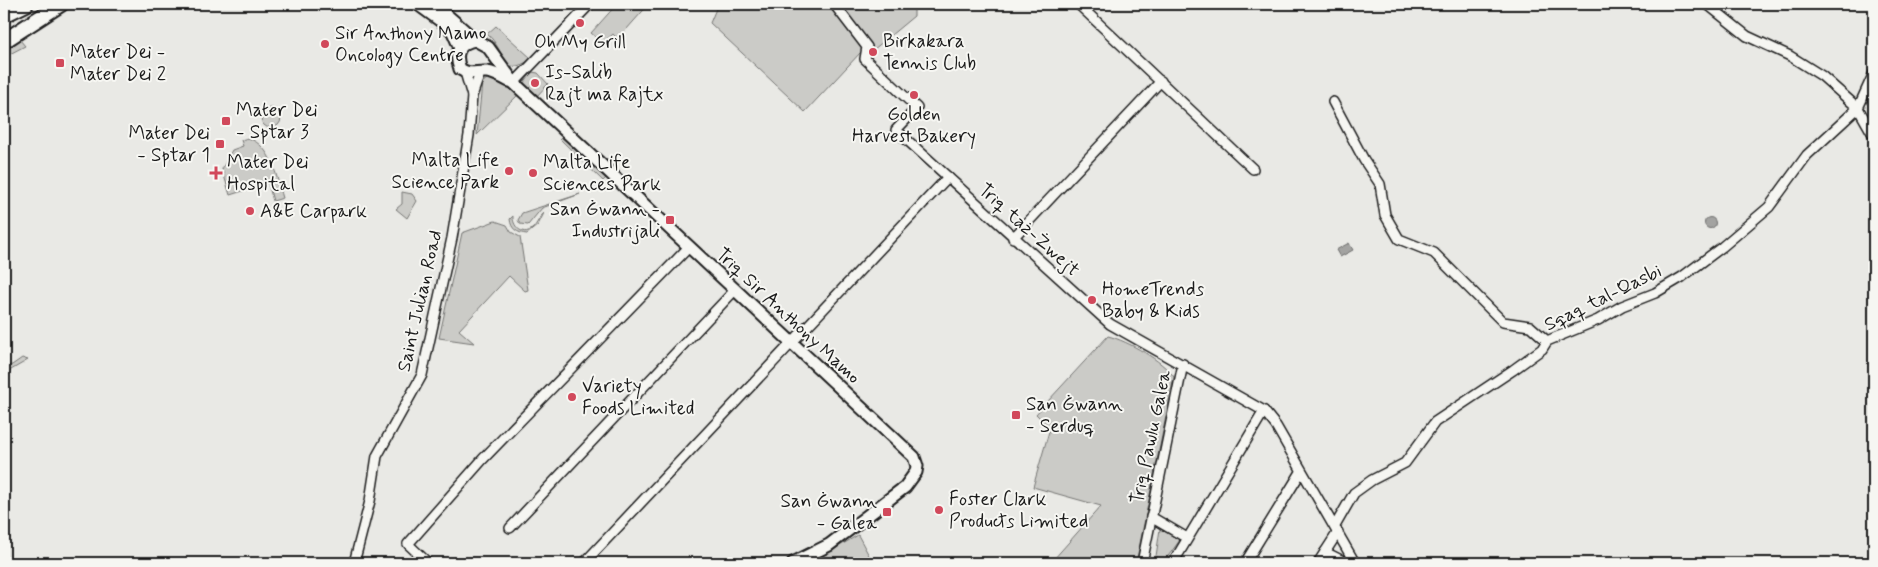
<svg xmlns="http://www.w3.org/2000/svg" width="1878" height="567" font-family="Mynerve,sans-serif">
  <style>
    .green { fill: #cbcbc7; stroke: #747472 }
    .water { fill: #a3a3a1; stroke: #6d6d6c }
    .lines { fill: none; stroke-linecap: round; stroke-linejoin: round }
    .minor-casing { stroke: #1c1c1c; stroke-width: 12 }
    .major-casing { stroke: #1c1c1c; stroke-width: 15 }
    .highway-casing { stroke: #1c1c1c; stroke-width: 18 }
    .minor { stroke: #f6f6f2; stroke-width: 9 }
    .major { stroke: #f6f6f2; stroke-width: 11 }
    .highway { stroke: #f6f6f2; stroke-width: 14 }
    .poi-dot { fill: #d1495b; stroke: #f6f6f2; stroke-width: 2 }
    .labels { text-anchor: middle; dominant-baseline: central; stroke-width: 4; stroke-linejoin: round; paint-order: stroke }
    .poi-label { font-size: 19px; fill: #1c1c1c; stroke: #f6f6f2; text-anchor: start }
    .street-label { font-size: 19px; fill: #1c1c1c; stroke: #f6f6f2 }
  </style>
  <rect width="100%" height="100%" fill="#e9e9e5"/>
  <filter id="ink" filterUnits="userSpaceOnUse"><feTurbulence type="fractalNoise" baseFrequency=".02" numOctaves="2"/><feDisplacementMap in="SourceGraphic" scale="10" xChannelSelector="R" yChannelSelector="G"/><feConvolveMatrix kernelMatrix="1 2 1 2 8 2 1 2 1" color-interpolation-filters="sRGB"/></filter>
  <g filter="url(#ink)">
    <!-- green -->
    <g class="green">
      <polygon points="617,4 649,4 618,39 613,34 603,43 591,33"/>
      <polygon points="718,4 771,4 780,10 787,4 914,4 914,16 873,50 868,47 861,52 805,112 710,23"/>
      <path d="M496,26L532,59C498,80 508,51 487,34Z"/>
      <polygon points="20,40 25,46 4,57 4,47"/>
      <polygon points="532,72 538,73 548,84 536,97 523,84"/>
      <polygon points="488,78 499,78 518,95 477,135 482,83"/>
      <circle cx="271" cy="118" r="10"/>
      <polygon points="564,135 606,176 606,178 603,181 560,139"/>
      <path d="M248,138C272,146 276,176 283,198L273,201L268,183L230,195L222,169L232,150L243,146L241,140Z"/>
      <polygon points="402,192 412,194 417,201 407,218 396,209 402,204"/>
      <polygon points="580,194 542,208 528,225 520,224 518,220 522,213"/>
      <path d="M544,213L538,225L527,234C517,233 511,229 510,219L513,216C512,225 522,237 532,229C537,225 539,217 544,213Z"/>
      <polygon points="495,221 507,225 511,232 520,237 528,290 525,291 509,276 459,330 474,343 439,338 462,233"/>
      <path d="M1108,336C1128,341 1163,361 1174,377L1136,563H1054L1053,560L1101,506L1033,487L1050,428L1036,414Z"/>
      <polygon points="22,358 28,360 4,374 4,366 12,365"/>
      <polygon points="1160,529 1180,540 1163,563 1155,563"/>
      <polygon points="858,535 873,563 811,563"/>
    </g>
    <!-- water -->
    <g class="water">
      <circle cx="1710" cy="223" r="5.5"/>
      <polygon points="1349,243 1353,250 1340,257 1336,250"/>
    </g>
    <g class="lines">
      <!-- minor casing -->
      <g class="minor-casing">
        <g id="minor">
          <polyline points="834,4 867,47 865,59 917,108 896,130 1110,324 1264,411 1276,426 1355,563"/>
          <polyline points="1078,4 1253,169"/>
          <polyline points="1707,4 1747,36 1790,56 1822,76 1858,108 1874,136"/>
          <polyline points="465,72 472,96"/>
          <polyline points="514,83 590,4"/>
          <polyline points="1333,102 1364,160 1380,184 1385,215 1399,239 1434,253 1503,322 1530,326 1547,341"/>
          <polyline points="1013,238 1161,81"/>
          <polyline points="1151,517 1187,538"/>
          <polyline points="1335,526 1354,493 1372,480 1405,463 1435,422 1513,370 1542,349 1547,341 1598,320 1622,306 1655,293 1682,277 1722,247 1769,207 1807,155 1858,108 1874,73"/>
          <polyline points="510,528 735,290"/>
          <polyline points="1325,552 1347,563"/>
          <polyline points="354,563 370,501 377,456 422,375 452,238 469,135 472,96 480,73"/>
          <polyline points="428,563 408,544 483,459 689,247"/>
          <polyline points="584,563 948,177"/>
          <polyline points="1142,563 1183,364"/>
          <polyline points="1173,563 1264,411"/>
          <polyline points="1245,563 1301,472"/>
          <polyline points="1318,563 1338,532"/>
        </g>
      </g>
      <!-- major casing -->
      <g class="major-casing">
        <g id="major">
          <polyline points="434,4 475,40 488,47 514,83 914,457 917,466 916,472 905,487 829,545 793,563"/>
          <polyline points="442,20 453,32 460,48"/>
          <path d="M475,40C459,43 454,53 460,69C470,76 476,71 487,72C495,73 502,77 509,81"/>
        </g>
      </g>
      <!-- highway casing -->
      <g class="highway-casing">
        <g id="highway">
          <polyline points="420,4 442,20"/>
          <polyline points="4,15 26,4"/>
          <polyline points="4,41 61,4"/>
        </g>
      </g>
      <!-- minor -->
      <use href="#minor" class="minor"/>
      <!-- major -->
      <use href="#major" class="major"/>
      <!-- highway -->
      <use href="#highway" class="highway"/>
    </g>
  </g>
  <!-- markers -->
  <g class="poi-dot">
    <circle cx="580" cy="23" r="5"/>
    <circle cx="325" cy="44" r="5"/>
    <circle cx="873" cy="52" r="5"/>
    <rect x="55" y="58" width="10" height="10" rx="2.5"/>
    <circle cx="535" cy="83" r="5"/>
    <circle cx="914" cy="95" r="5"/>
    <rect x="221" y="116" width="10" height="10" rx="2.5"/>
    <rect x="215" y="139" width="10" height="10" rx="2.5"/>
    <circle cx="509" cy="171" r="5"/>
    <path d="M213.5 165.5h5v5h5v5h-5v5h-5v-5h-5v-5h5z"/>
    <circle cx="533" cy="173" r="5"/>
    <circle cx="250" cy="211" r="5"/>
    <rect x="665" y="215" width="10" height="10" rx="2.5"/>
    <circle cx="1092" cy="300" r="5"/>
    <circle cx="572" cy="397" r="5"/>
    <rect x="1011" y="410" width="10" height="10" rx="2.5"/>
    <circle cx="939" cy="510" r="5"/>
    <rect x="882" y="507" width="10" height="10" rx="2.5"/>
  </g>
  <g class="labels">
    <!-- poi labels -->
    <g class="poi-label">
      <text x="335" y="33">Sir Anthony Mamo<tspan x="335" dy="22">Oncology Centre</tspan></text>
      <text x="883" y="41">Birkakara<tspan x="883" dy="22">Tennis Club</tspan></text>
      <text x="580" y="42" text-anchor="middle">Oh My Grill</text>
      <text x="70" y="52">Mater Dei -<tspan x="70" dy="22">Mater Dei 2</tspan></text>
      <text x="545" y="72">Is-Salib<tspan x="545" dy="22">Rajt ma Rajtx</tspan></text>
      <text x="236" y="110">Mater Dei<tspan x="236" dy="22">- Sptar 3</tspan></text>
      <text x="914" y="114" text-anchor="middle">Golden<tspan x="914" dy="22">Harvest Bakery</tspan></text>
      <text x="210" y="133" text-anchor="end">Mater Dei<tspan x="210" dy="22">- Sptar 1</tspan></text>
      <text x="499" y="160" text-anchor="end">Malta Life<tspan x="499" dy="22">Science Park</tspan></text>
      <text x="227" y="162">Mater Dei<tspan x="227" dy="22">Hospital</tspan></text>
      <text x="543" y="162">Malta Life<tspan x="543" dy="22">Sciences Park</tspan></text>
      <text x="660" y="209" text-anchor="end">San Ġwann -<tspan x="660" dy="22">Industrijali</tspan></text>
      <text x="260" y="211">A&amp;E Carpark</text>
      <text x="1102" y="289">HomeTrends<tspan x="1102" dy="22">Baby &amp; Kids</tspan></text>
      <text x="582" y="386">Variety<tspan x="582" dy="22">Foods Limited</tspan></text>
      <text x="1026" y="404">San Ġwann<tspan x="1026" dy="22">- Serduq</tspan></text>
      <text x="949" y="499">Foster Clark<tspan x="949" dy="22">Products Limited</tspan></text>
      <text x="877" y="501" text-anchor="end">San Ġwann<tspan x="877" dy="22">- Galea</tspan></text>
    </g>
    <!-- street labels -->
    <g class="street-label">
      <text transform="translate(1029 230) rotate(42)">Triq taż-Żwejt</text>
      <text transform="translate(1603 298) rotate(-26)">Sqaq tal-Qasbi</text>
      <text transform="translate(420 301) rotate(-77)">Saint Julian Road</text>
      <text transform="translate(788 316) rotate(43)">Triq Sir Anthony Mamo</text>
      <text transform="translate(1151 437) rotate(-78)">Triq Pawlu Galea</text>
    </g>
  </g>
  <!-- margin -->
  <rect width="1878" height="567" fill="none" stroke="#f6f6f2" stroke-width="20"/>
  <rect x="10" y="10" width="1858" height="547" fill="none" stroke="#1c1c1c" stroke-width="2" filter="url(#ink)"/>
</svg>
